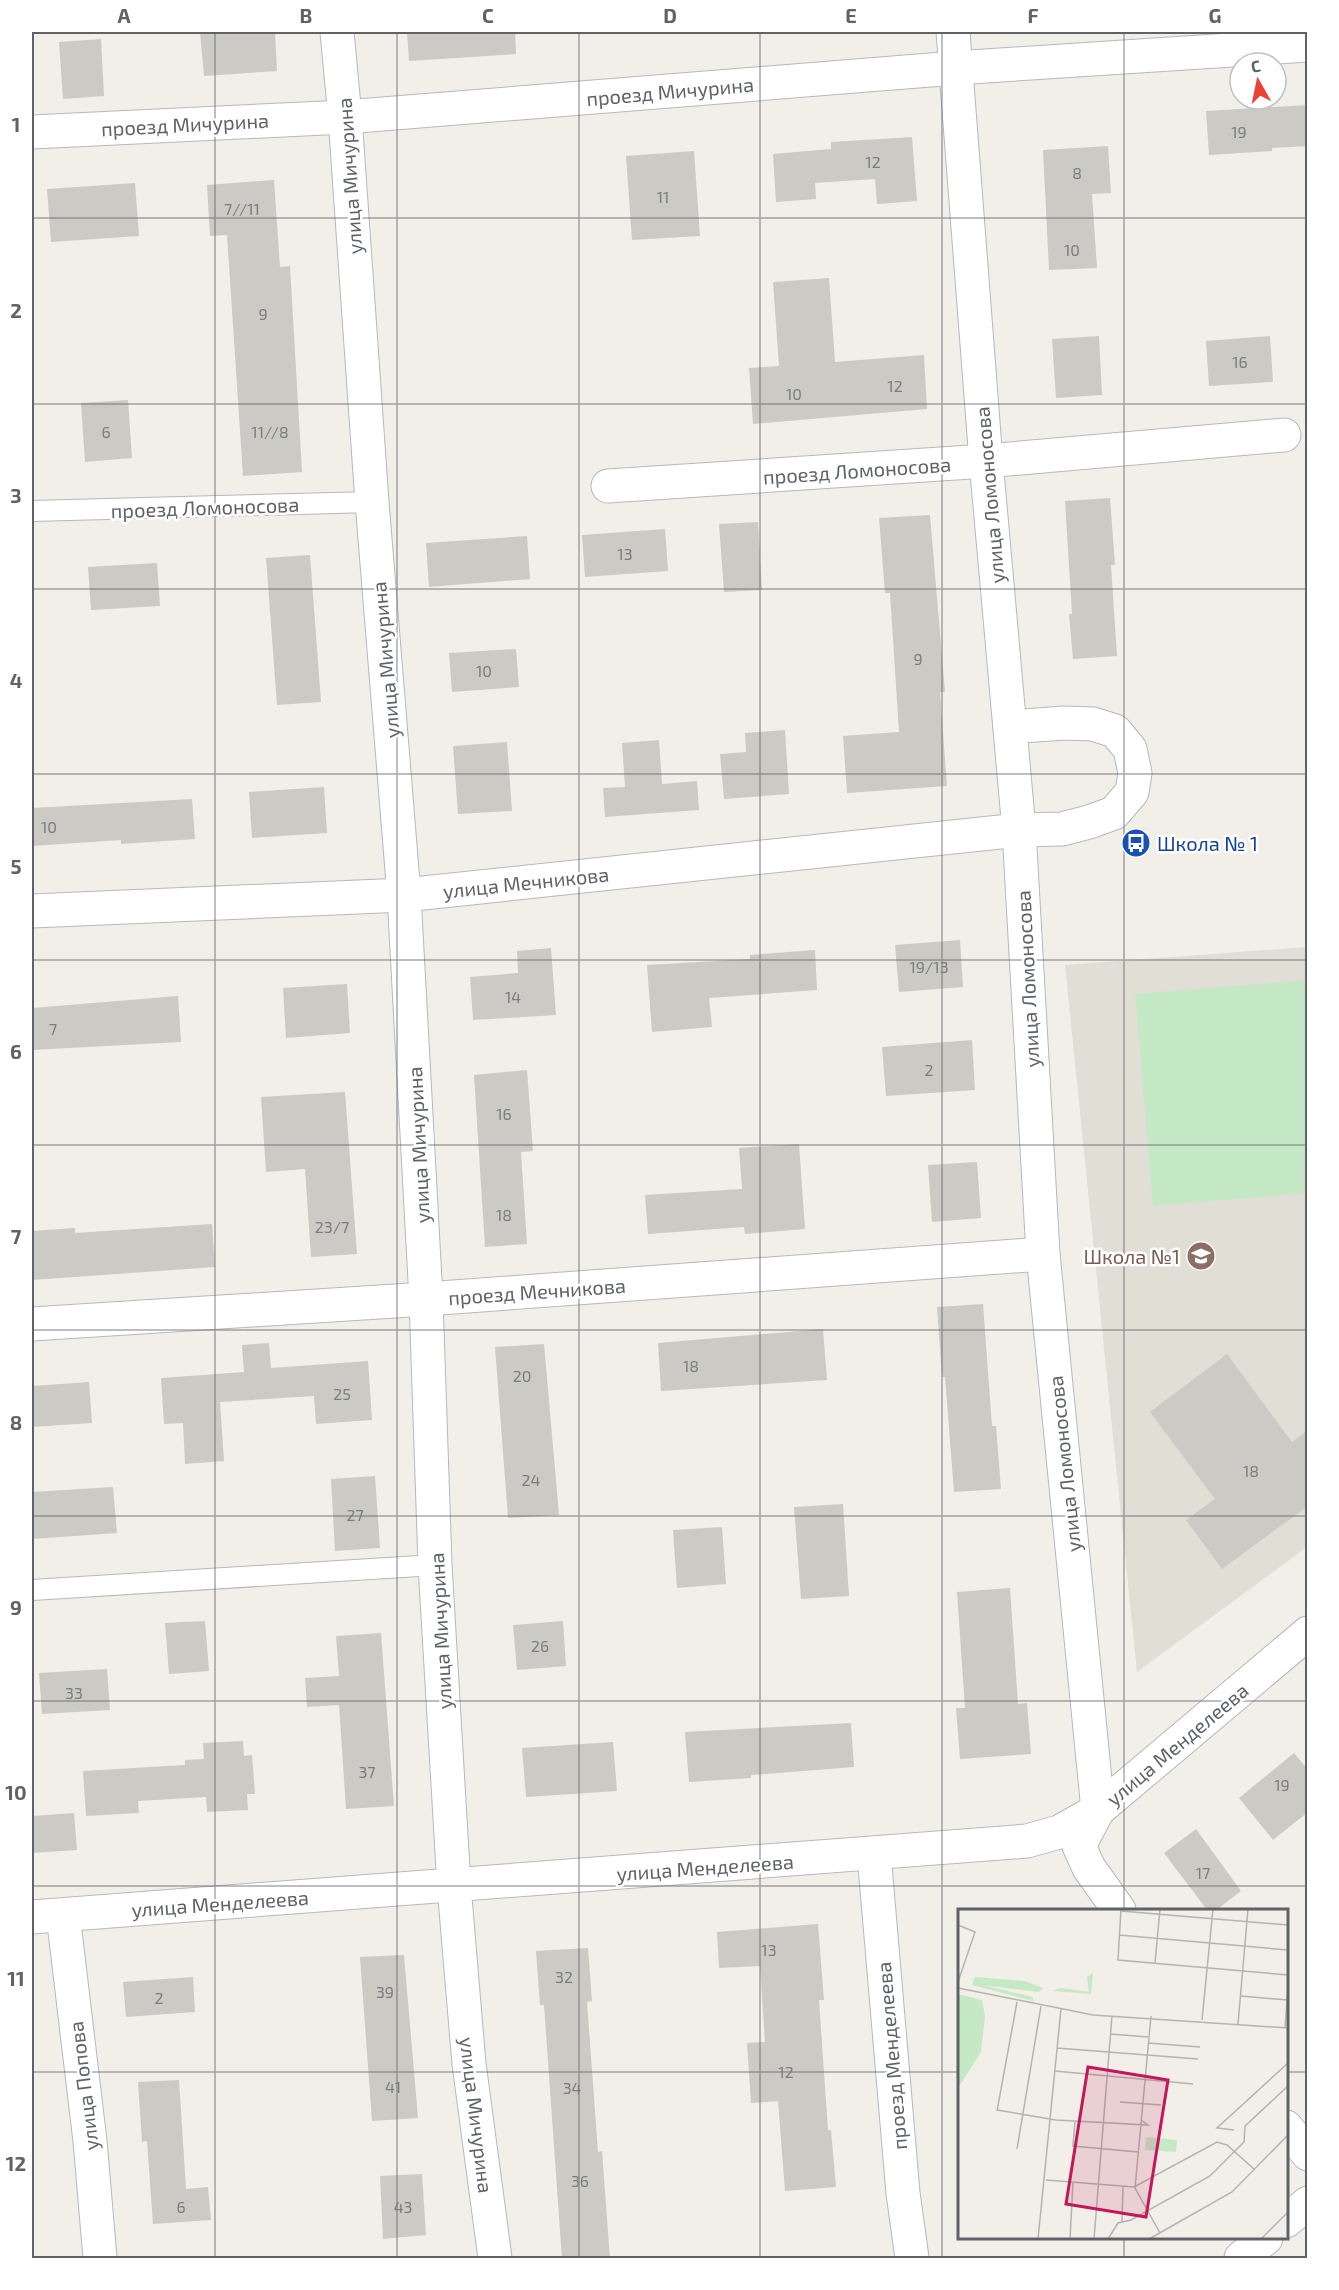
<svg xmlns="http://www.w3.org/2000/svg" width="1339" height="2290" font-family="'Exo 2',sans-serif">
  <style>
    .education { fill: #e1ded6 }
    .green { fill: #c5e8c5 }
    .building { fill: #cccac5 }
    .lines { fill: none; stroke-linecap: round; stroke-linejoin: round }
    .lane-casing { stroke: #b5b8bc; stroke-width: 22 }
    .street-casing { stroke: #b5b8bc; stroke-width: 35 }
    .lane { stroke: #fff; stroke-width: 20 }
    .street { stroke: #fff; stroke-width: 33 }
    .grid { fill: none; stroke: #5f6368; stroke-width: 1.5; stroke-opacity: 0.55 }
    .labels { text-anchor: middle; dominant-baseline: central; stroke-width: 5; stroke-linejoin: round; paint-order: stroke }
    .number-label { font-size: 16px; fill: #7a7d7f }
    .street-label { font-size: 20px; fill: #5f6368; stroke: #fff }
    .transit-label { font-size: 20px; fill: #164399; stroke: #fff; text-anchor: start }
    .education-label { font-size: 20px; fill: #785e54; stroke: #fff; text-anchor: end }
    .inset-road { fill: none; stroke: #b3b3b1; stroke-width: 1.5 }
    .view { fill: #c2185b; fill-opacity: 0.15; stroke: #c2185b; stroke-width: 3 }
    .inset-edge { fill: none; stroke: #5f6368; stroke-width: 3 }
    .neatline { fill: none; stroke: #5f6368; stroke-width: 2 }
    .grid-label { font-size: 20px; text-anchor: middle; font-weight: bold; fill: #5f6368 }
  </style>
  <rect width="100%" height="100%" fill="#f1efe8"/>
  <!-- education -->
  <polygon class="education" points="1307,947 1307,1547 1137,1672 1065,965"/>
  <!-- green -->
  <polygon class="green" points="1307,980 1307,1193 1153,1206 1135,994"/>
  <!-- building -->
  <g class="building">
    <polygon points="200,32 275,32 277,71 204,76"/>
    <polygon points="407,32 515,32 516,54 409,61"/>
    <polygon points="101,39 104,96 63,99 59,42"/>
    <polygon points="1308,105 1308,146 1272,148 1272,151 1209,155 1206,111"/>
    <polygon points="912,137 917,201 877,204 875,179 815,183 816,199 776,202 773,154 831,149 831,142"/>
    <polygon points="1108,146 1111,193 1092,194 1097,268 1049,270 1043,150"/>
    <polygon points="694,151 700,236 632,240 626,156"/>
    <polygon points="274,180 280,267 290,266 302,472 243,476 227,235 210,236 207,185"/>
    <polygon points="135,183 139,236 51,242 47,189"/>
    <polygon points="829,278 835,362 924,355 927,409 753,424 749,368 779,366 773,282"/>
    <polygon points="1099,336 1102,395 1056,398 1052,339"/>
    <polygon points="1270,336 1273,382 1209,386 1206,341"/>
    <polygon points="128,400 132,458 85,462 81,403"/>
    <polygon points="1110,498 1115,565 1111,565 1117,656 1073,659 1069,614 1072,614 1065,501"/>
    <polygon points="930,515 945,692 940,692 947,786 847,793 843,736 899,732 890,593 885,593 879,518"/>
    <polygon points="758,522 762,590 724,592 719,524"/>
    <polygon points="665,529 668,571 585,577 582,535"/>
    <polygon points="527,536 530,579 429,587 426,543"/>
    <polygon points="310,555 321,702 277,705 266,558"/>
    <polygon points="157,563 160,606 91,610 88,567"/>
    <polygon points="516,649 519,687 452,692 449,653"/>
    <polygon points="785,730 789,794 724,799 720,754 746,752 745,733"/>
    <polygon points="659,740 662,784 697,781 699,810 605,817 603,788 625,787 622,743"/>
    <polygon points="507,742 512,811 458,814 453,746"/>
    <polygon points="324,787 327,833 252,838 249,792"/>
    <polygon points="192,799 195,839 121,844 121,840 32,846 32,808"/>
    <polygon points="960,940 963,987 899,992 895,945"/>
    <polygon points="551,948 556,1015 473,1020 470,977 518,973 517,951"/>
    <polygon points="815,950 817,990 709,998 712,1027 652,1032 647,965 750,959 750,955"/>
    <polygon points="347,984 350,1033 286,1038 283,988"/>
    <polygon points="178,996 181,1042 32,1050 32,1008"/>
    <polygon points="972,1040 975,1090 886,1096 882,1047"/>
    <polygon points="527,1070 533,1151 521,1152 527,1244 485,1247 474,1075"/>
    <polygon points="345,1092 357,1254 311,1257 305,1169 266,1172 261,1097"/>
    <polygon points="799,1144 805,1229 745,1234 744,1227 648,1234 645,1195 742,1189 739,1148"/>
    <polygon points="977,1162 981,1218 932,1222 928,1165"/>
    <polygon points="212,1224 215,1267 32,1280 32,1231 75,1228 75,1233"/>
    <polygon points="983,1304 992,1426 996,1426 1001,1489 954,1492 945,1377 942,1377 937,1307"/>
    <polygon points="823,1329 827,1380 661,1391 658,1343"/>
    <polygon points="269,1343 271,1368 368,1361 372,1420 316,1424 314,1396 220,1402 224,1461 185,1464 183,1423 164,1424 161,1378 244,1372 242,1345"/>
    <polygon points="544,1344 559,1515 508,1518 495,1347"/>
    <polygon points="1227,1354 1292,1442 1308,1430 1308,1506 1222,1569 1186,1520 1215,1499 1150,1412"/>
    <polygon points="89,1382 92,1423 32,1427 32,1386"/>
    <polygon points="375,1476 380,1548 335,1551 331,1479"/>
    <polygon points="113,1487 117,1533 32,1539 32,1492"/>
    <polygon points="843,1504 849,1596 801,1599 794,1507"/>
    <polygon points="722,1527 726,1584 677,1588 673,1530"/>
    <polygon points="1010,1588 1018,1704 1027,1703 1031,1754 960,1759 956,1708 965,1708 957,1592"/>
    <polygon points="205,1621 209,1671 169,1674 165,1623"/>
    <polygon points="563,1621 566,1666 517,1670 513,1625"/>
    <polygon points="381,1633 394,1806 346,1809 339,1705 307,1707 305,1678 339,1676 336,1636"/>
    <polygon points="107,1669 110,1710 42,1714 39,1673"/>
    <polygon points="851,1723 854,1767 751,1775 751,1778 689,1782 685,1732"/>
    <polygon points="243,1741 244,1756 252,1755 255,1794 247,1794 248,1810 207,1812 206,1797 138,1801 139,1813 86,1816 83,1771 185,1765 185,1760 204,1759 203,1743"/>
    <polygon points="613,1742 617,1791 526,1797 522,1748"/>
    <polygon points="1294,1753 1308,1770 1308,1812 1273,1840 1239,1798"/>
    <polygon points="74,1813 77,1850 32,1853 32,1816"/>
    <polygon points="1196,1829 1241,1891 1215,1911 1208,1911 1164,1853"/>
    <polygon points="818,1924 824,2000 819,2000 828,2130 831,2130 836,2187 785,2191 778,2101 751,2103 747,2043 765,2042 760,1966 719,1968 717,1932"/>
    <polygon points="588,1948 592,2001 587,2002 598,2152 602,2151 610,2259 562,2259 544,2005 540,2005 536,1951"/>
    <polygon points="404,1955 418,2118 372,2121 360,1957"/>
    <polygon points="193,1977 195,2012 126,2017 123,1982"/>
    <polygon points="179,2080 186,2189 208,2187 211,2220 153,2224 147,2141 142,2142 138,2082"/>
    <polygon points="422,2174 426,2235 383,2239 380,2176"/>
  </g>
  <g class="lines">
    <!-- lane casing -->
    <g class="lane-casing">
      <g id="lane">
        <polyline points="32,511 372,502"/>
        <polyline points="32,1590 435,1565"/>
      </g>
    </g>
    <!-- street casing -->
    <g class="street-casing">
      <g id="street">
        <polyline points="337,32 345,117 372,502 404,895 426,1299 435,1565 454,1886 469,2064 495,2258"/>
        <polyline points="953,32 986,461 1019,830 1043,1254 1098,1810 1079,1846 1089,1868 1119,1910"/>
        <polyline points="32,132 345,117 955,68 1308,45"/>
        <polyline points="608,486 986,461 1284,435"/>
        <polyline points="32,911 404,895 1019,830 1062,829 1089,822 1114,813 1132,792 1135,773 1130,749 1115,731 1093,724 1064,723 1010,727"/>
        <polyline points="32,1324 426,1299 1043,1254"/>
        <polyline points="874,1854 903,2193 912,2258"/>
        <polyline points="63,1915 90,2141 100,2258"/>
        <polyline points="32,1917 1027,1841 1059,1832 1098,1810 1308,1633"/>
        <polyline points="1286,2127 1308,2154"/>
        <polyline points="1286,2221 1308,2203"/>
        <polyline points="1241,2258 1266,2238"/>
      </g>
    </g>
    <!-- lane -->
    <use href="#lane" class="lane"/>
    <!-- street -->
    <use href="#street" class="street"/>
  </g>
  <!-- grid -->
  <path class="grid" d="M215,32V2258M397,32V2258M579,32V2258M760,32V2258M942,32V2258M1124,32V1910M32,218H1308M32,404H1308M32,589H1308M32,774H1308M32,960H1308M32,1145H1308M32,1330H1308M32,1516H1308M32,1701H1308M32,1886H1308M32,2072H960M1286,2072H1308M1124,2238V2258"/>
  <!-- icons -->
  <defs>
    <g id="bus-disc" transform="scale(1.5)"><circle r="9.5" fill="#1a4fb4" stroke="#fff"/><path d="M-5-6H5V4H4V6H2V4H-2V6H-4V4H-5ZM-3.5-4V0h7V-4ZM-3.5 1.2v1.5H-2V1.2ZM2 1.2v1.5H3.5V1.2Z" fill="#fff"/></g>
    <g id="school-disc" transform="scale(1.5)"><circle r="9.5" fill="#8d6e63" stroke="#fff"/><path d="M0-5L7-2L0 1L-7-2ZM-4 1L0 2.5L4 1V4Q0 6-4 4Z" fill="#fff"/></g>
  </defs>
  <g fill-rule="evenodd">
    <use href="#bus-disc" x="1136" y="843"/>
    <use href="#school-disc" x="1201" y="1256"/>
  </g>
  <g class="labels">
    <!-- number labels -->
    <g class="number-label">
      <text x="1239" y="131">19</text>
      <text x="873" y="161">12</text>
      <text x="1077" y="172">8</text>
      <text x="663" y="196">11</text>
      <text x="242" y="208">7//11</text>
      <text x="1072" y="249">10</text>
      <text x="263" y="313">9</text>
      <text x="1240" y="361">16</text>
      <text x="895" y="385">12</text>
      <text x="794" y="393">10</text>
      <text x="106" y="431">6</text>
      <text x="270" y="431">11//8</text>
      <text x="625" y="553">13</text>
      <text x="918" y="658">9</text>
      <text x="484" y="670">10</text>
      <text x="49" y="826">10</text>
      <text x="929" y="966">19/13</text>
      <text x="513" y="996">14</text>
      <text x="53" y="1028">7</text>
      <text x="929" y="1069">2</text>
      <text x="504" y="1113">16</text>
      <text x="504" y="1214">18</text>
      <text x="332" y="1226">23/7</text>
      <text x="691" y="1365">18</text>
      <text x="522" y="1375">20</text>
      <text x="342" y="1393">25</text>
      <text x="1251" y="1470">18</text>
      <text x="531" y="1479">24</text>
      <text x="355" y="1514">27</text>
      <text x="540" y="1645">26</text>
      <text x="74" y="1692">33</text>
      <text x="367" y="1771">37</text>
      <text x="1282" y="1784">19</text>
      <text x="1203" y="1872">17</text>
      <text x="769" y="1949">13</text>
      <text x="564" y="1976">32</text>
      <text x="385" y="1991">39</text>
      <text x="159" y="1997">2</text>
      <text x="786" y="2071">12</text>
      <text x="393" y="2086">41</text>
      <text x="572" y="2087">34</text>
      <text x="580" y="2180">36</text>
      <text x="181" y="2206">6</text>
      <text x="403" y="2206">43</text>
    </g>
    <!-- street labels -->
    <g class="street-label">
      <text transform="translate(670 91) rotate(-5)">проезд Мичурина</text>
      <text transform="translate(185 124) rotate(-3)">проезд Мичурина</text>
      <text transform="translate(349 176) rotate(-94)">улица Мичурина</text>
      <text transform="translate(857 470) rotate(-4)">проезд Ломоносова</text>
      <text transform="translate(989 495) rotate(-95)">улица Ломоносова</text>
      <text transform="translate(205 507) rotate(-2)">проезд Ломоносова</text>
      <text transform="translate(385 660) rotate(-95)">улица Мичурина</text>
      <text transform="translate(526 882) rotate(-6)">улица Мечникова</text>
      <text transform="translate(1027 979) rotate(-93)">улица Ломоносова</text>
      <text transform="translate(418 1145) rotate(-93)">улица Мичурина</text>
      <text transform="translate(537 1291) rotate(-4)">проезд Мечникова</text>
      <text transform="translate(1064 1464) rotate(-96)">улица Ломоносова</text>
      <text transform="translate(440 1631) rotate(-93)">улица Мичурина</text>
      <text transform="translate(1177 1744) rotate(-40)">улица Менделеева</text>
      <text transform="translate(705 1867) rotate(-4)">улица Менделеева</text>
      <text transform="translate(220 1903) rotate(-4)">улица Менделеева</text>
      <text transform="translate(891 2056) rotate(-95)">проезд Менделеева</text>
      <text transform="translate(83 2086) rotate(-97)">улица Попова</text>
      <text transform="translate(477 2115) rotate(83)">улица Мичурина</text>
    </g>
    <!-- transit labels -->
    <g class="transit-label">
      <text x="1157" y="843">Школа № 1</text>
    </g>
    <!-- education labels -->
    <g class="education-label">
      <text x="1180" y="1256">Школа №1</text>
    </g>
  </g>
  <!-- overview -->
  <g transform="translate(958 1909)">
    <rect width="330" height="330" fill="#f1efe8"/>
    <path d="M135,64L133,85L95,82L102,79L131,83L129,68ZM17,68L67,72L85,79L81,83L24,76L75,88V92L14,76ZM0,85L24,91L27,107L23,143L0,179ZM188,228L219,231L218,243L187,241Z" fill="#c5e8c5"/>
    <path class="inset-road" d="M163,0L160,51L330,66M163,2L330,16M0,16L17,23L0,73M161,26L330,41M197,54L202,0M0,79L135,106L330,119M283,87L330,91M193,107L177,279L202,324M244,111L255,0M280,115L290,0M327,119L330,78M152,125L190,128M190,134L242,138M99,139L240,150M97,162L235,175M162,193L203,196M39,201L98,211L190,216L183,211M39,202L59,93M117,212L115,237L180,243M276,221L259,219L330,154M59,240L83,97M88,271L176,278L259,233L269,236L296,260M164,313L165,278M80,330L103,100M112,330L115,273M136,330L154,107M150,330L160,314L173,311L252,267L286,233L287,217L330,177M191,330L274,283L330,226M303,330L330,303"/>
    <path class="view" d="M130,158L210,171L188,308L108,295Z"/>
    <rect width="330" height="330" class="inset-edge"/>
  </g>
  <!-- border -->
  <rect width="1339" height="2290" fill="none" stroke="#ffffff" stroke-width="66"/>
  <!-- north arrow -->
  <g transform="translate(1258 81) rotate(351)"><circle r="28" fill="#ffffff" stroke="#bfc1c3" stroke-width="1.5"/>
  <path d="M0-4.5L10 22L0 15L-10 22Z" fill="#ea4335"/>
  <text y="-9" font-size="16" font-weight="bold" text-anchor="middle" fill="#5f6368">С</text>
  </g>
  <rect x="33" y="33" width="1273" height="2224" class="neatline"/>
  <g class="grid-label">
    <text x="124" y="23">A</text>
    <text x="306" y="23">B</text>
    <text x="488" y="23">C</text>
    <text x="670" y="23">D</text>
    <text x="851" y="23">E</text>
    <text x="1033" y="23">F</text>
    <text x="1215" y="23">G</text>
    <text x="16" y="132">1</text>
    <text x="16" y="318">2</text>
    <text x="16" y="503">3</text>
    <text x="16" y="688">4</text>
    <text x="16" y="874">5</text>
    <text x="16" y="1059">6</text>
    <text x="16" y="1244">7</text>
    <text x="16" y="1430">8</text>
    <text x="16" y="1615">9</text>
    <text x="16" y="1800">10</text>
    <text x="16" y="1986">11</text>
    <text x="16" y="2171">12</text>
  </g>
</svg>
